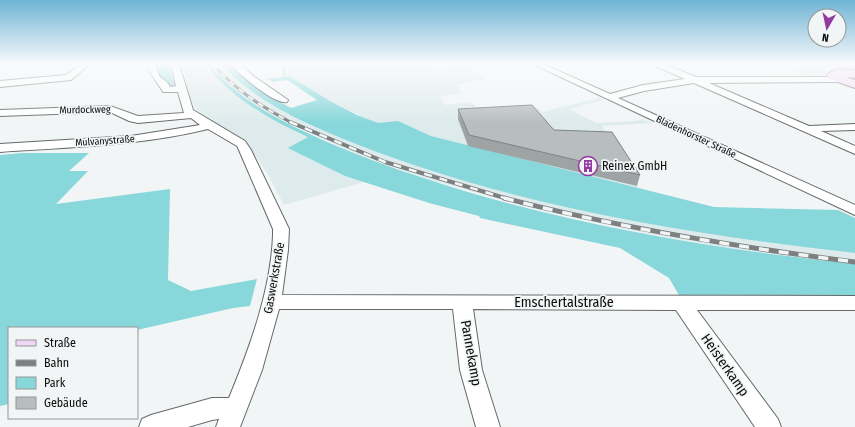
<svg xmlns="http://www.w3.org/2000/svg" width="855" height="427" font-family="'Fira Sans Condensed',sans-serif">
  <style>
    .built { fill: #deebec }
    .green { fill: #88d7db }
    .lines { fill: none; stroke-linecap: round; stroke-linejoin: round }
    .street-casing { stroke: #656969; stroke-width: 2 }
    .secondary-casing { stroke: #656969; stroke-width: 2 }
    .street { fill: #fff; fill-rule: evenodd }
    .secondary { fill: #f2d6f6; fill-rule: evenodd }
    .rail-far2-casing { stroke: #7d7f80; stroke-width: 3 }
    .rail-far1-casing { stroke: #7d7f80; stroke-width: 4 }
    .rail-casing { stroke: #7d7f80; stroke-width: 5 }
    .rail-far2 { stroke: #f1f5f6; stroke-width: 2; stroke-dasharray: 6; stroke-linecap: butt }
    .rail-far1 { stroke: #f1f5f6; stroke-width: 2.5; stroke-dasharray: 8; stroke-linecap: butt }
    .rail { stroke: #f1f5f6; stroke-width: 3.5; stroke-dasharray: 10; stroke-linecap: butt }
    .wall { fill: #9ea3a3 }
    .building { fill: #b8bdbd; stroke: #818484 }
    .labels { text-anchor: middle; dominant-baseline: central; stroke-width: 3.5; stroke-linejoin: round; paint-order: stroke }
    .far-street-label { font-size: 10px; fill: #0b0c0c; stroke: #f1f5f6 }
    .poi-label { font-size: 12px; fill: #0b0c0c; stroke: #f1f5f6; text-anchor: start }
    .street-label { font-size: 12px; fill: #0b0c0c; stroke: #f1f5f6 }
    .near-street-label { font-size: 14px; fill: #0b0c0c; stroke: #f1f5f6 }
  </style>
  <rect width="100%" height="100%" fill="#f1f5f6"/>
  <!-- built -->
  <g class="built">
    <polygon points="183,64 206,64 220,80 240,97 269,116 309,137 299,142 345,176 364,182 284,205 267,173 249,146 200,115 189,96"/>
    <polygon points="209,64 221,64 246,88 286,113 356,144 428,170 522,196 659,225 767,242 855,253 855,264 722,247 634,231 524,206 427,179 345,149 288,123 236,91"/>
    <polygon points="287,64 433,64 436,66 468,64 485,79 456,85 463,93 440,97 445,105 471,102 480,111 538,108 542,112 599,98 604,100 569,109 596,123 636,121 643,119 652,123 602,126 638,188 431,136 398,121 378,124 330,101 289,76 283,77"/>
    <polygon points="729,64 855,64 855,71 824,69 827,71 824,76 802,76 790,68 735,66"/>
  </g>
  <!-- green -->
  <g class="green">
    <polygon points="155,64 169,64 175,89 170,89 157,76"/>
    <path d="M206,64H209C247,110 309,135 364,157C521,217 689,246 855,264V295H679L669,278L620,248L480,218L479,216L429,203L345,176L288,148L308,137C272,121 229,97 206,64Z"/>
    <path d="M221,64H232L240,72L281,101L280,102L291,108L317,100L287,80L272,82L271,80L264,79L283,77L282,70L283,64H287L284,77L289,76L330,101L357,115L378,123L398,121L431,136L714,207L838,210L855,218V253C686,234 514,206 356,144C308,125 256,103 221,64Z"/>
    <polygon points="22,153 89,153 69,171 88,171 56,204 170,189 168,280 191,291 257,279 250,306 233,308 137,330 137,328 9,328 9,404 0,406 0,155"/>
  </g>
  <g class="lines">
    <!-- street casing -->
    <g class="street-casing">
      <g id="street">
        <polygon points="81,64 90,64 71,80 0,87 0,81 66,75"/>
        <path d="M149,64H155L160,77L167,82L170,87L176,86L171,64H179L193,110L245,141L251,150L289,229L288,250L282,295L855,296V310H697L778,419L781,427H755L676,310L473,309L482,370L500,427H476L460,370L453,309H279L262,370L240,427H216L219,419L212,420L188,427H139L142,419L151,415L212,398H229C250,347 271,290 273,235V229L239,150L237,146L208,129C139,146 70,147 0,152V144L131,136L200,125L191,118L138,123L129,121L110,112L0,116V110L110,106L138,116L184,113L178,92H163C157,81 152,79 148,66Z"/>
        <path d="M231,64H240L252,75L288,100L287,102C275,105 238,74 231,64Z"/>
        <polygon points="533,64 543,64 610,94 643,85 685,79 655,66 654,64 664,64 696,77 841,77 841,81 838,82 709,83 809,126 855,124 855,130 821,131 855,146 855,154 694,83 644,91 618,98 855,205 855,215"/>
      </g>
    </g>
    <!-- secondary casing -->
    <g class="secondary-casing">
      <polygon id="secondary" points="839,69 855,70 855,78 845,77 855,80 855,88 829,79 827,76 829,73"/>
    </g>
    <!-- street -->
    <use href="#street" class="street"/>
    <!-- secondary -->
    <use href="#secondary" class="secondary"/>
    <!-- rail-far2 casing -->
    <g class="rail-far2-casing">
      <path id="rail-far2" d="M213,64C235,90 262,107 292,123"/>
    </g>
    <!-- rail-far1 casing -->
    <g class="rail-far1-casing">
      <polyline id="rail-far1" points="290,122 385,162 508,199"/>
    </g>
    <!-- rail casing -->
    <g class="rail-casing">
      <path id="rail" d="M504,198C619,228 737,247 855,262"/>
    </g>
    <!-- rail-far2 -->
    <use href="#rail-far2" class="rail-far2"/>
    <!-- rail-far1 -->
    <use href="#rail-far1" class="rail-far1"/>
    <!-- rail -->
    <use href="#rail" class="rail"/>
  </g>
  <!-- wall -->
  <polygon class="wall" points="458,109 554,130 640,175 637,186 468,146 458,119"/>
  <!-- building -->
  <polygon class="building" points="532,105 554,130 612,132 640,175 469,135 458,109"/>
  <!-- sky -->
  <linearGradient id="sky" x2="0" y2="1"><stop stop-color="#6fb4d5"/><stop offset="0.52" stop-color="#f9fafb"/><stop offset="1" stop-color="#f9fafb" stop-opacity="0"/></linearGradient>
  <rect width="855" height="123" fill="url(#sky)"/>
  <!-- icons -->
  <defs>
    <g id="building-ring" transform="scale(1)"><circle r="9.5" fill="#f1f5f6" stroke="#9337a1" stroke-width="1.5"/><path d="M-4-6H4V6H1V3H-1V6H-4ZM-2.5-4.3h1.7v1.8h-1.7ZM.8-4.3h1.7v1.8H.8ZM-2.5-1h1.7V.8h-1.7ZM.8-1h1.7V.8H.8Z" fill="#9337a1"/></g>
  </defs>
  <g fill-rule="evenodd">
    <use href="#building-ring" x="588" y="166"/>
  </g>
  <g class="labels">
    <!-- far-street labels -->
    <g class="far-street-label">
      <text transform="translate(85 110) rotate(-1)">Murdockweg</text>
      <text transform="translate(696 137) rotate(25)">Bladenhorster Straße</text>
      <text transform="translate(105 141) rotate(-4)">Mulvanystraße</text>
    </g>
    <!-- poi labels -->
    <g class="poi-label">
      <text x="602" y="166">Reinex GmbH</text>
    </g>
    <!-- street labels -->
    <g class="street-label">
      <text transform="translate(274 278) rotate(-80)">Gaswerkstraße</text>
    </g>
    <!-- near-street labels -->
    <g class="near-street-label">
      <text x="564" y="302">Emschertalstraße</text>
      <text transform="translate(471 353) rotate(80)">Pannekamp</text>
      <text transform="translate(725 365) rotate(55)">Heisterkamp</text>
    </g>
  </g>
  <!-- legend -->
  <rect x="8" y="327" width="130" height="92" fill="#f1f5f6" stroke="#959898"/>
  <rect x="16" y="340" width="20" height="6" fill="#f2d6f6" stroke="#959898"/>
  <text x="44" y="347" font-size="12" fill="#0b0c0c">Straße</text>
  <rect x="16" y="360" width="20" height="6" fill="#7d7f80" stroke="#959898"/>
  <text x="44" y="367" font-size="12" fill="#0b0c0c">Bahn</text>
  <rect x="16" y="377" width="20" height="12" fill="#88d7db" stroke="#959898"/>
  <text x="44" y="387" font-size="12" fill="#0b0c0c">Park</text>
  <rect x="16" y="397" width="20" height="12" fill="#b8bdbd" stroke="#959898"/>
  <text x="44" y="407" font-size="12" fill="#0b0c0c">Gebäude</text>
  <!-- north arrow -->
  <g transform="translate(827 28) rotate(189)"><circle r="19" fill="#f1f5f6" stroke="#959898"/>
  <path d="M0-3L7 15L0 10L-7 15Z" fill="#9337a1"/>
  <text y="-6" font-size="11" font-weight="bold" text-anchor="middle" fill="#0b0c0c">N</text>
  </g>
</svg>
